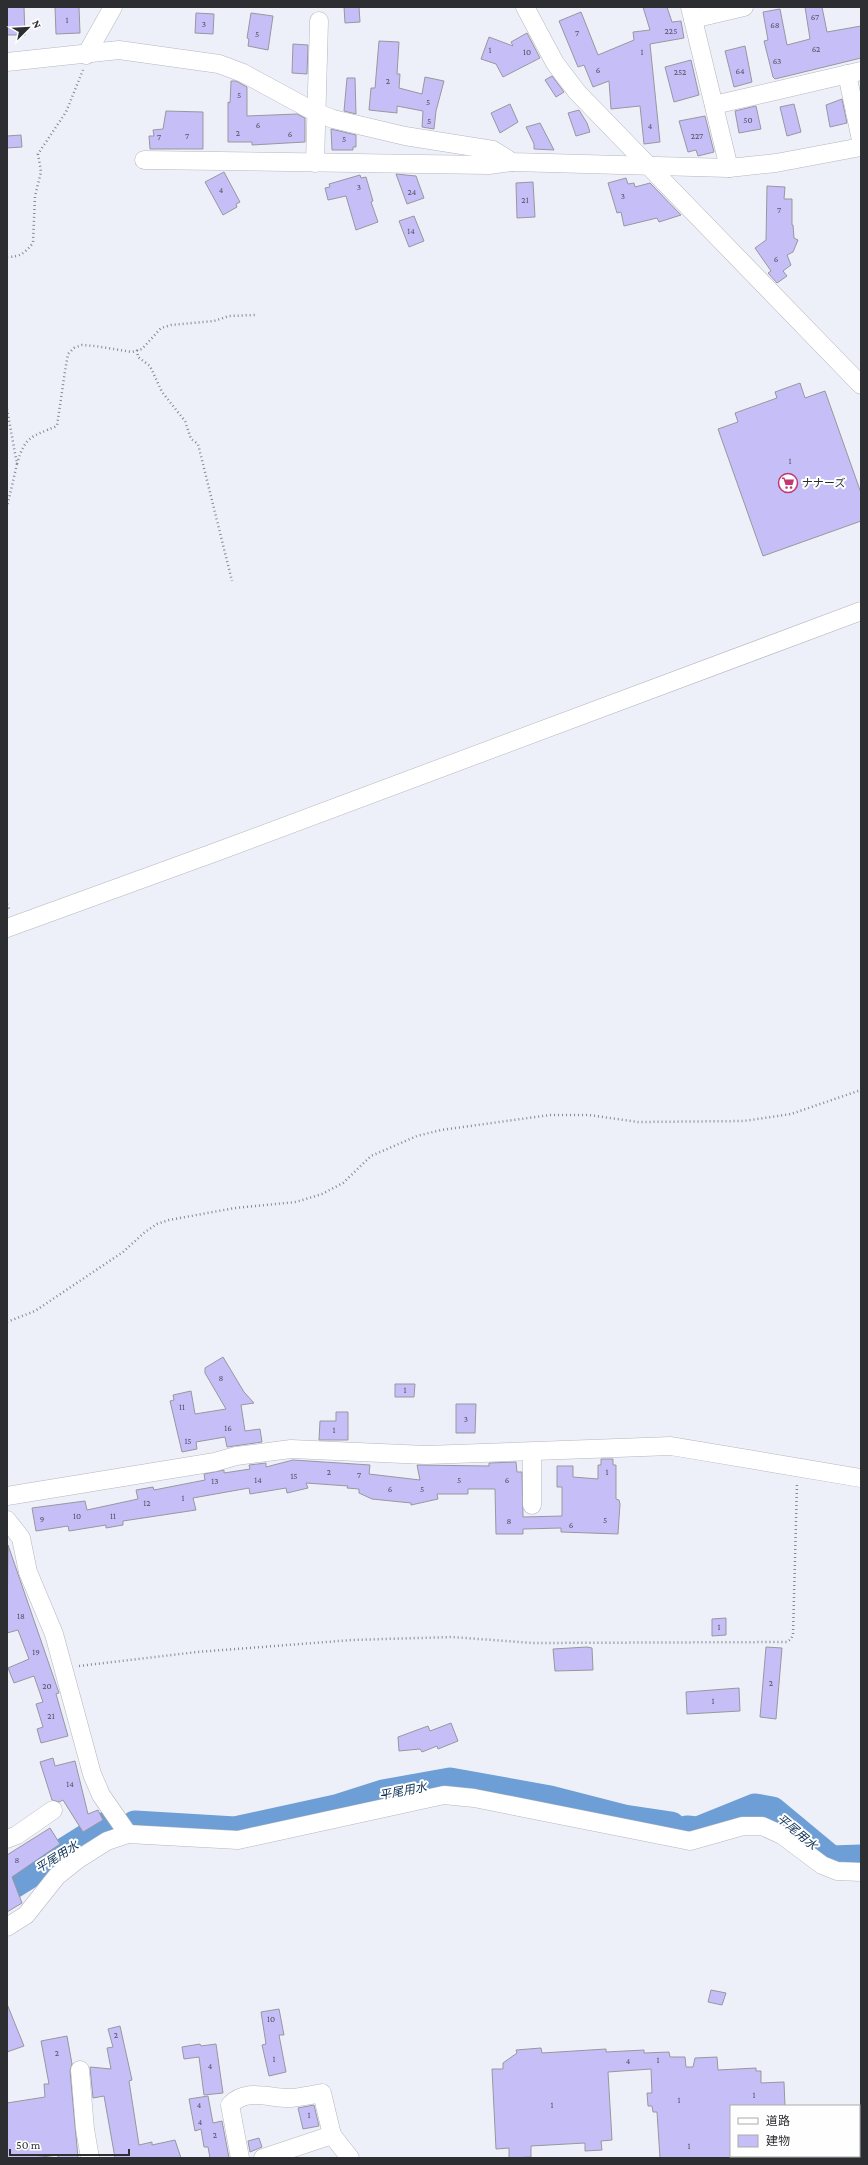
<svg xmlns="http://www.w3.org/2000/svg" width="868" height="2165" font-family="'Crimson Pro','Noto Sans JP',serif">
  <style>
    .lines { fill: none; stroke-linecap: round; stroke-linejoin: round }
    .river { stroke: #6d9ed5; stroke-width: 29 }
    .building { fill: #c6bef6; stroke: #98979f }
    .minor-casing { stroke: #b4b7bf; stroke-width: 19 }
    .path { stroke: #888990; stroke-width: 2.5; stroke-dasharray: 1 3; stroke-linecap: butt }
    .minor { stroke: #fff; stroke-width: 18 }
    .labels { text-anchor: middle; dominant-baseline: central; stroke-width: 4; stroke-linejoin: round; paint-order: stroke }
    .number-label { font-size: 9px; fill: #535263 }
    .poi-label { font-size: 11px; fill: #2d2e32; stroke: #fefefe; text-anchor: start }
    .water-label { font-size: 12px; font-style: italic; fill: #0e3256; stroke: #fefefe }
  </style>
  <rect width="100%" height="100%" fill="#eef0f9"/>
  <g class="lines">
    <!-- river -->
    <g class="river">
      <polyline points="135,1825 235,1831 336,1809 383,1794 450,1782 550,1800 624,1819 671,1826"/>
      <polyline points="687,1830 698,1831 755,1808 772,1811 831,1860 861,1859"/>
      <polyline points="7,1888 106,1826"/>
    </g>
  </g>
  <!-- building -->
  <g class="building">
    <polygon points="7,7 24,7 25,35 7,35"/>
    <polygon points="55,7 79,7 80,33 56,34"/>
    <polygon points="344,7 359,7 360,22 345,23"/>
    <polygon points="643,7 667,7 672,22 681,21 684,38 650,44 660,142 644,144 640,106 611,109 609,81 593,87 584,65 578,67 559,21 581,12 598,55 634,40 633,32 650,30"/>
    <polygon points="805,7 822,7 827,32 861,26 861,58 775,79 773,77 764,41 768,40 763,12 780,9 787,45 810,39"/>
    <polygon points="196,13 214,14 213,34 195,33"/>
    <polygon points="251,13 273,16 268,50 248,46 249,39 247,38"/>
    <polygon points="527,33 540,58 503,77 496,64 481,59 489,37 513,46 511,42"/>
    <polygon points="379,41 399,42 397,74 400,74 399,88 422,94 425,77 444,81 436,111 434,129 422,127 423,111 397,106 397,113 369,110 371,88 375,88"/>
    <polygon points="293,44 308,45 307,74 292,73"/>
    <polygon points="745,46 752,82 734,87 725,51"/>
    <polygon points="691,60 699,95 674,102 665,67"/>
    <polygon points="552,76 564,92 556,97 545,80"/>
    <polygon points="347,78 355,78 356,114 344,111"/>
    <polygon points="231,81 236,81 247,87 247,116 297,114 305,118 305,142 252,145 252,142 228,142 228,102 230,103"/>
    <polygon points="842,99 847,123 830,127 826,105"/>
    <polygon points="510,104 518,122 500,133 491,113"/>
    <polygon points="794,104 801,132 787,136 780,107"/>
    <polygon points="756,106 761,129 739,133 735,111"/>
    <polygon points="579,110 587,123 590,132 576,136 568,113"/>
    <polygon points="166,111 203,112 203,149 150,149 149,136 154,136 153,130 163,129"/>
    <polygon points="705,116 714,152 698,156 696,150 688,152 679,121"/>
    <polygon points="540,123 554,150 534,149 534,144 526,127"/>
    <polygon points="331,129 356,135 356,147 353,147 353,150 332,150"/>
    <polygon points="21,135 22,147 7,148 7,136"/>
    <polygon points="224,172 240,202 236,204 237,207 223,215 205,182"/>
    <polygon points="396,174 416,176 424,198 407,204"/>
    <polygon points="360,175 361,178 366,177 373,201 371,202 378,222 356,230 346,196 328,200 325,188 330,187 329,184"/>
    <polygon points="626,178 628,184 634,183 635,187 650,183 681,215 659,222 657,218 624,226 621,212 617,213 608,183"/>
    <polygon points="533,182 535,217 517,218 516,183"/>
    <polygon points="767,186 785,187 784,199 792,199 792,225 793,225 794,238 798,240 793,252 787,255 791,265 783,271 787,276 777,283 768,273 771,271 755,248 766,240"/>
    <polygon points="414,216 424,241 409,247 399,221"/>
    <polygon points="800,383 805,398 825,391 861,493 861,521 763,556 718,429 738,422 735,413 777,398 775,392"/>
    <polygon points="223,1357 244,1392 254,1403 241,1405 245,1431 260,1429 262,1442 227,1447 225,1437 196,1442 197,1449 182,1452 170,1401 174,1400 173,1395 191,1391 195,1414 226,1409 205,1373 205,1368"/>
    <polygon points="395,1384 415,1384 414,1397 395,1397"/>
    <polygon points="456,1404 476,1404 475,1433 456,1433"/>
    <polygon points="336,1412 348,1412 348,1440 319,1440 320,1421 336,1421"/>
    <polygon points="601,1459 613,1459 613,1465 616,1465 616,1499 619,1500 620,1504 618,1534 561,1532 561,1528 523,1529 523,1534 496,1534 495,1489 468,1489 468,1494 437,1494 438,1499 411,1505 411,1503 372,1499 359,1493 359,1489 347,1488 348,1486 306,1483 308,1488 287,1493 286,1488 250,1494 249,1488 193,1498 196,1510 123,1521 123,1525 106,1528 106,1525 69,1531 68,1526 36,1531 32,1508 85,1501 87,1510 138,1499 136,1490 153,1487 154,1490 205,1480 204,1474 224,1470 224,1473 250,1469 249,1465 266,1463 266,1467 293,1460 370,1465 369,1474 420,1480 417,1465 489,1466 489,1463 516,1462 517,1472 522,1472 523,1517 562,1516 562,1487 557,1487 557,1466 573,1466 573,1477 598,1479 598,1465 601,1465"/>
    <polygon points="8,1545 59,1693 56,1694 68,1736 41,1743 37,1729 43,1727 36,1704 43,1702 34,1676 14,1683 8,1668 29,1659 18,1630 7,1633"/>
    <polygon points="726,1618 726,1635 712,1636 712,1619"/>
    <polygon points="587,1647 592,1648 593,1670 555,1671 553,1649"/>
    <polygon points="766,1647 782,1648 776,1719 760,1717"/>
    <polygon points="739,1688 740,1711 687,1714 686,1692"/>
    <polygon points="451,1723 458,1741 438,1749 437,1746 422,1752 420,1749 399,1751 398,1737 428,1726 430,1731"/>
    <polygon points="53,1758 55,1766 75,1761 88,1814 98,1810 103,1820 83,1832 63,1800 59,1802 52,1800 40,1762"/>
    <polygon points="50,1828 60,1844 12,1877 22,1903 7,1912 7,1855"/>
    <polygon points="711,1990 726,1993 722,2005 708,2002"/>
    <polygon points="7,2004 24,2046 7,2052"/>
    <polygon points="279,2009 284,2035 279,2035 286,2072 269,2076 262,2045 266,2044 261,2012"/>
    <polygon points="120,2026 132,2080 129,2081 139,2145 152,2142 152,2145 175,2140 181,2158 115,2158 104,2096 93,2098 90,2067 111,2069 107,2048 113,2047 108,2029"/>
    <polygon points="67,2036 72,2064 70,2071 78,2158 58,2158 58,2155 33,2158 7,2158 7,2103 45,2097 44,2084 49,2084 41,2041"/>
    <polygon points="200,2044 201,2046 216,2044 223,2093 204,2095 199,2057 184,2059 182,2047"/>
    <polygon points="541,2048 542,2053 606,2049 606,2052 644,2050 644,2053 669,2052 670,2057 685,2057 686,2067 693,2067 695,2058 717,2057 718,2070 756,2068 756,2071 761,2071 761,2083 784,2082 785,2106 731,2106 731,2158 660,2158 657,2112 653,2112 652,2106 648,2106 647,2093 652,2093 651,2069 608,2072 612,2140 601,2141 602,2150 585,2151 585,2143 531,2146 531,2157 509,2158 509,2148 496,2149 492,2069 503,2069 503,2063 517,2053 516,2050"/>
    <polygon points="208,2096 213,2123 222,2121 229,2158 210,2158 208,2147 204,2147 201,2129 195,2131 189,2099"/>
    <polygon points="314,2105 319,2126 303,2129 298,2108"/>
    <polygon points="259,2138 262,2147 250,2152 248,2141"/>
  </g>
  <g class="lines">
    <!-- minor casing -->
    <g class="minor-casing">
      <g id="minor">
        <polyline points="525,7 555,63 577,92 861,385"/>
        <polyline points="690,7 729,168"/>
        <polyline points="693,19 744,7"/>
        <polyline points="86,55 113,7"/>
        <polyline points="7,62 119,50 219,64 243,73 315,112 333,119 405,136 493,150 512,162 729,168 776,163 861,147"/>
        <polyline points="847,74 861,140"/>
        <polyline points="714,105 861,71"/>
        <polyline points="144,160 489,165 512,162"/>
        <polyline points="315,163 319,21"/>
        <polyline points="7,928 216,852 861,611"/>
        <polyline points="7,1496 215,1462 236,1456 291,1449 426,1455 671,1446 861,1478"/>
        <polyline points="532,1505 532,1452"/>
        <polyline points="7,1520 21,1538 28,1572 54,1634 92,1774 101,1795 128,1834"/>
        <polyline points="7,1839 17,1835 53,1810"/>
        <polyline points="7,1927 26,1915 57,1876 77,1860 107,1841 128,1834 238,1840 444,1795 474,1798 690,1841 743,1826 762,1826 782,1835 822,1865 837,1871 861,1872"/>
        <polyline points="80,2070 85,2129 90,2158"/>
        <path d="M240,2158L230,2105C247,2087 270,2099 291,2098C301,2097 312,2095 322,2093L332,2135"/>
        <polyline points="263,2158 332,2135 350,2158"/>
      </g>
    </g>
    <!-- path -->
    <g class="path">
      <path d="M7,257C20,257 25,253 33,243L35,196L41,172L38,154L66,112L83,70"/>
      <polyline points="137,350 138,357 150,366 162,392 185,421 191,439 198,444 232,581"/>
      <polyline points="7,409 17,464 7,507"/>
      <path d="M17,464C25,436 31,437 57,426L65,371L68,354L74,348L82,345L95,346L132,352L142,349L161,328L171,325L214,321L229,316L255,315"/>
      <polyline points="7,904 9,909"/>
      <polyline points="7,1322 35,1311 123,1252 145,1232 157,1224 169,1220 235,1208 296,1202 322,1194 343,1183 371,1156 417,1136 441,1130 550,1115 589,1115 638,1122 744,1121 791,1114 861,1090"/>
      <polyline points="79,1666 197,1652 352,1640 452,1637 533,1643 787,1642 791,1639 793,1635 797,1483"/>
    </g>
    <!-- minor -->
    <use href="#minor" class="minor"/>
  </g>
  <!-- icons -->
  <defs>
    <g id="supermarket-ring" transform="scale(1)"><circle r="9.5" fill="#fefefe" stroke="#c3386e" stroke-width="1.5"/><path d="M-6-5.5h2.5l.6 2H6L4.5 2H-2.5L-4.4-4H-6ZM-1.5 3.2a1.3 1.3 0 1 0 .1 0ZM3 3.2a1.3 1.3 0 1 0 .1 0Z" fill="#c3386e"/></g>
  </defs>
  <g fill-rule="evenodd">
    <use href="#supermarket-ring" x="788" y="483"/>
  </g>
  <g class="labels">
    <!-- number labels -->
    <g class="number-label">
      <text x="815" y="17">67</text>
      <text x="67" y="20">1</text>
      <text x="204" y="24">3</text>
      <text x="775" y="25">68</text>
      <text x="671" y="31">225</text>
      <text x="577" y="33">7</text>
      <text x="257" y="34">5</text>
      <text x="816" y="49">62</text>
      <text x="490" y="50">1</text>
      <text x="527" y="52">10</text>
      <text x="642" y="52">1</text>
      <text x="777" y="61">63</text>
      <text x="598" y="70">6</text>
      <text x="740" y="71">64</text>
      <text x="680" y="72">252</text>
      <text x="388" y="81">2</text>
      <text x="239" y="95">5</text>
      <text x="428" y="102">5</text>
      <text x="748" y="120">50</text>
      <text x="429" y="121">5</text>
      <text x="258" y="125">6</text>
      <text x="650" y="126">4</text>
      <text x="238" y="133">2</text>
      <text x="290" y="134">6</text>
      <text x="187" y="136">7</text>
      <text x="697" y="136">227</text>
      <text x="159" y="137">7</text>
      <text x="344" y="139">5</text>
      <text x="359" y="187">3</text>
      <text x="221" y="190">4</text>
      <text x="412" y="192">24</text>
      <text x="623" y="196">3</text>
      <text x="525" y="200">21</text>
      <text x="779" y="210">7</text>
      <text x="411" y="231">14</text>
      <text x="776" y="259">6</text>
      <text x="790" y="461">1</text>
      <text x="221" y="1378">8</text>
      <text x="405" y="1390">1</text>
      <text x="182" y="1407">11</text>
      <text x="466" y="1419">3</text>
      <text x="228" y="1428">16</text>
      <text x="334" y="1430">1</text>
      <text x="188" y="1441">15</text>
      <text x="329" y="1472">2</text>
      <text x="607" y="1472">1</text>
      <text x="359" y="1475">7</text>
      <text x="294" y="1476">15</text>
      <text x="258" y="1480">14</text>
      <text x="459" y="1480">5</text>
      <text x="507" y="1480">6</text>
      <text x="215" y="1481">13</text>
      <text x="390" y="1489">6</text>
      <text x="422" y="1489">5</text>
      <text x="183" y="1498">1</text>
      <text x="147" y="1503">12</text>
      <text x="77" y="1516">10</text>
      <text x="113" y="1516">11</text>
      <text x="42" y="1519">9</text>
      <text x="605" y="1520">5</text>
      <text x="509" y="1521">8</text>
      <text x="571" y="1525">6</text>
      <text x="21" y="1616">18</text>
      <text x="719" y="1627">1</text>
      <text x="36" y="1652">19</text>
      <text x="771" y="1683">2</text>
      <text x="47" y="1686">20</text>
      <text x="713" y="1701">1</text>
      <text x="51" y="1716">21</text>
      <text x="70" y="1784">14</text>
      <text x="17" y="1860">8</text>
      <text x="271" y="2019">10</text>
      <text x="116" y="2035">2</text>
      <text x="57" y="2053">2</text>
      <text x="274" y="2059">1</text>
      <text x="658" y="2060">1</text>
      <text x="628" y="2061">4</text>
      <text x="210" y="2066">4</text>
      <text x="754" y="2095">1</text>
      <text x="679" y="2100">1</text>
      <text x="199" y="2105">4</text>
      <text x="552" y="2105">1</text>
      <text x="309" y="2115">1</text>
      <text x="200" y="2122">4</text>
      <text x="215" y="2135">2</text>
      <text x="689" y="2146">1</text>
    </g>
    <!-- poi labels -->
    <g class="poi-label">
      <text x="802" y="483">ナナーズ</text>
    </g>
    <!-- water labels -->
    <g class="water-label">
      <text transform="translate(403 1791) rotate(-11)">平尾用水</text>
      <text transform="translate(797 1832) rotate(40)">平尾用水</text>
      <text transform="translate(57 1857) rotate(-32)">平尾用水</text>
    </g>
  </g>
  <!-- border -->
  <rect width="868" height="2165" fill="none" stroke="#2d2e32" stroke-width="16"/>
  <!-- legend -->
  <rect x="730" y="2105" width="130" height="52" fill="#fefefe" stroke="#aaabac"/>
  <rect x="738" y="2118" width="20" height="6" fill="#ffffff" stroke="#aaabac"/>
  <text x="766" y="2125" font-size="12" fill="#2d2e32">道路</text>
  <rect x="738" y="2135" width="20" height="12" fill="#c6bef6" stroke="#aaabac"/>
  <text x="766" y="2145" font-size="12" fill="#2d2e32">建物</text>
  <!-- north arrow -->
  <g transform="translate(28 28) rotate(66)" stroke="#fefefe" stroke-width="3" paint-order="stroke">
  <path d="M0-3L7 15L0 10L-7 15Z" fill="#2d2e32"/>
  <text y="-6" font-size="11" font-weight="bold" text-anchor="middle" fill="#2d2e32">N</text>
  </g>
  <!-- scale -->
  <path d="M10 2149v6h119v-6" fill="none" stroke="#2d2e32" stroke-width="2"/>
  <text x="16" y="2149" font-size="12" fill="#2d2e32" stroke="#fefefe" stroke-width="3" paint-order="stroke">50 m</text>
</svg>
